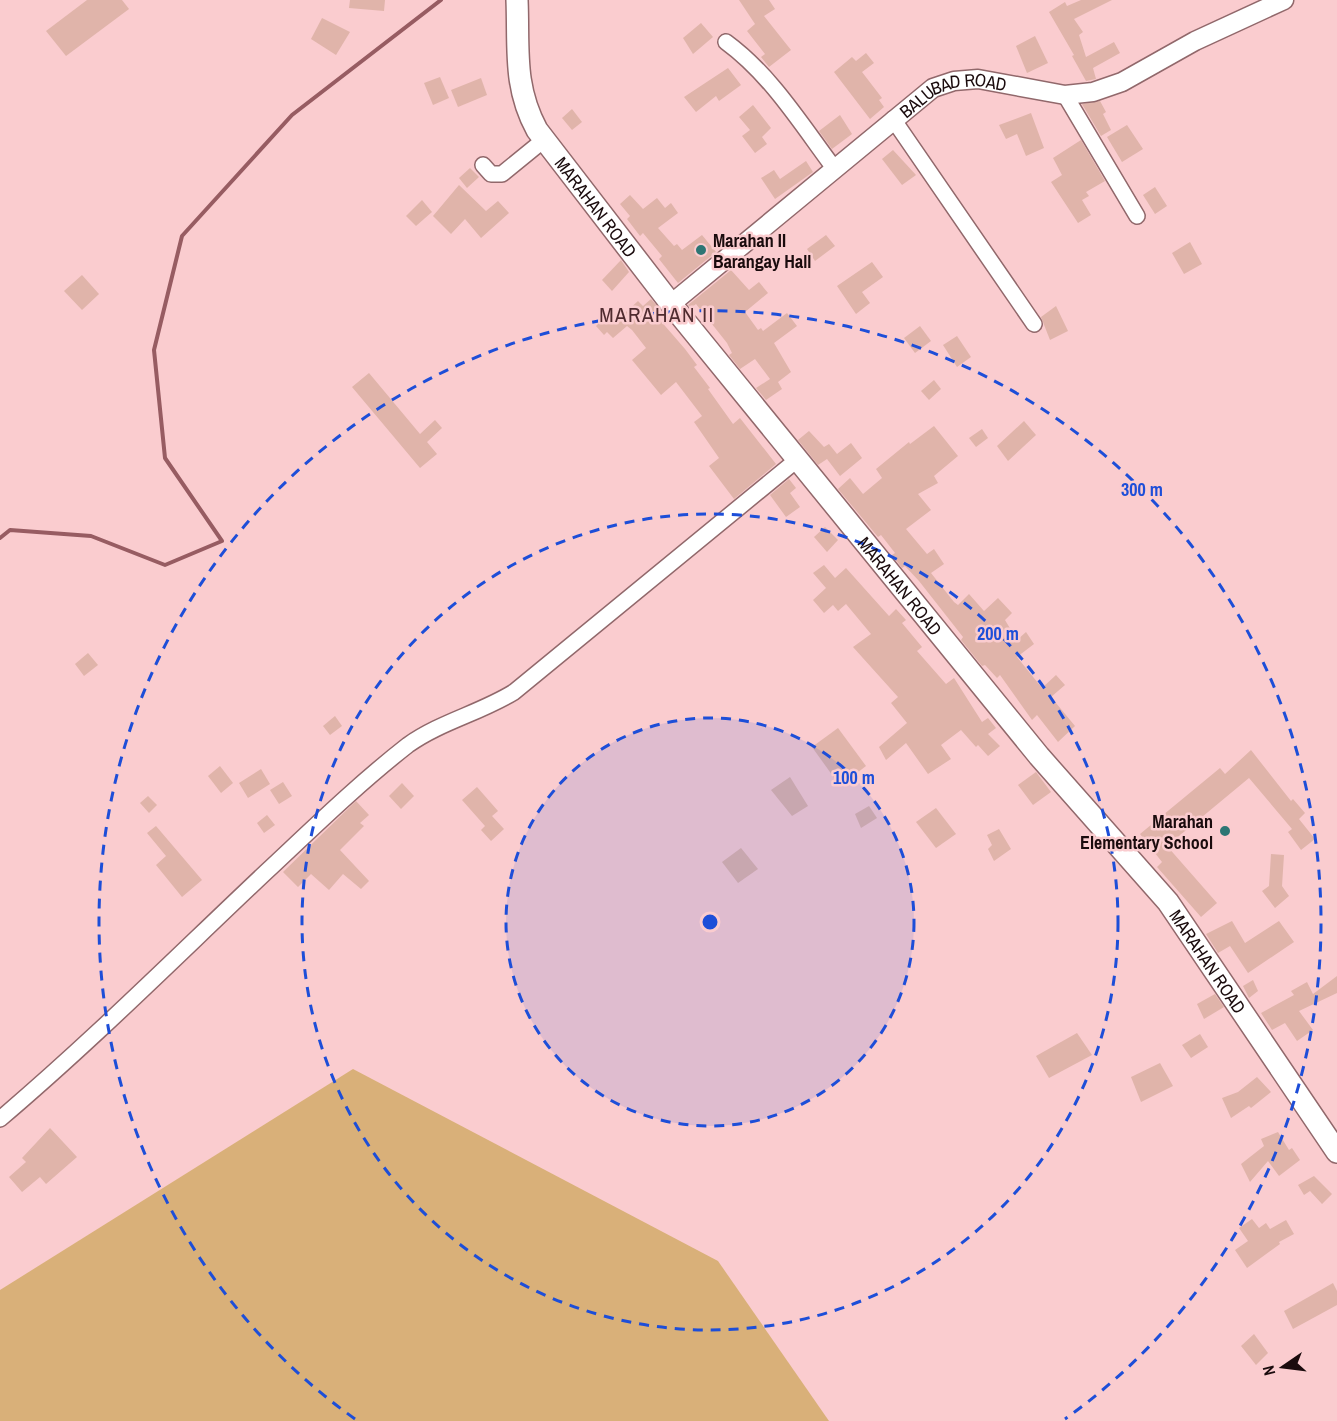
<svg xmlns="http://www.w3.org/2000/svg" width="1337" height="1421" font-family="'Archivo Narrow',sans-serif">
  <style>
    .green { fill: #d9b079 }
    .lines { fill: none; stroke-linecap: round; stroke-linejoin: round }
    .stream { stroke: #975c62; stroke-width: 4 }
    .building { fill: #e0b4aa }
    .minor-casing { stroke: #91686b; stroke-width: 18 }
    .tertiary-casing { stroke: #91686b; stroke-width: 21 }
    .secondary-casing { stroke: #91686b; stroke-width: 24 }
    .minor { stroke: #fff; stroke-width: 15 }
    .tertiary { stroke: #fff; stroke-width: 18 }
    .secondary { stroke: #fff; stroke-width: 21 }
    .ring { fill: none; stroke: #1d4ed8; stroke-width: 3; stroke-dasharray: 10 8 }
    .poi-dot { fill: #2c7674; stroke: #facccf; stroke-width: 2 }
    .labels { text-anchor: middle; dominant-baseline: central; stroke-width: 5; stroke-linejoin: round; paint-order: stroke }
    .street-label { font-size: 18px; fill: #1a0b0d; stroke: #facccf }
    .poi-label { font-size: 18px; font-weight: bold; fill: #1a0b0d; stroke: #facccf; text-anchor: start }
    .quarter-label { font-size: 21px; letter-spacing: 1.5px; fill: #4f2b2f; stroke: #facccf }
    .centre { fill: #1d4ed8; stroke: #facccf; stroke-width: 3 }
    .ring-label { font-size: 18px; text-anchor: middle; font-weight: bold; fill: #1d4ed8; stroke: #facccf; stroke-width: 5; stroke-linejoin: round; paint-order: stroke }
  </style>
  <rect width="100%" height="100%" fill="#facccf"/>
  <!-- green -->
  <polygon class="green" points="353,1069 718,1261 829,1421 0,1421 0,1290"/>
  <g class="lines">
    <!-- stream -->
    <polyline class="stream" points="0,538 10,530 91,536 165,565 222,541 165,458 154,350 182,236 292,115 441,0"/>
  </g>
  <!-- building -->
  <g class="building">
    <polygon points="87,0 122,0 129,9 66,56 46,31"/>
    <polygon points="350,0 385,0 384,11 349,8"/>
    <polygon points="739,0 769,0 775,9 764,16 791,50 769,67 761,57 765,54 747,31 755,24"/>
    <polygon points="1081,0 1112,0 1074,19 1083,32 1079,35 1086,57 1114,42 1120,53 1093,68 1096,79 1086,81 1072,56 1074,55 1049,12 1065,2 1067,6"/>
    <polygon points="322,18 350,32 336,55 311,39"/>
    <polygon points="701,23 713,37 693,54 683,38"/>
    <polygon points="1035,36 1048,63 1027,73 1016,46"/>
    <polygon points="866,53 874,63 862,72 882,98 879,100 884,107 870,119 834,72 852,57 856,61"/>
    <polygon points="728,68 741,85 719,101 716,96 696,112 684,97"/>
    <polygon points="440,77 449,98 433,105 424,83"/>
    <polygon points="481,78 487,95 458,107 451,90"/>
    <polygon points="1100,101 1106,112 1103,114 1111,130 1101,136 1082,104"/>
    <polygon points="753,105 771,128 762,137 767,144 755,153 742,136 750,130 739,117"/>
    <polygon points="572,109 582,122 572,130 562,118"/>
    <polygon points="1031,113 1044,148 1026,156 1017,134 1006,139 999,125"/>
    <polygon points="840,115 852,134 832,149 819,131"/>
    <polygon points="1127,125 1143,149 1122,162 1107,137"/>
    <polygon points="1081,140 1105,181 1086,192 1089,196 1082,200 1091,215 1078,223 1051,182 1062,175 1053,158"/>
    <polygon points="893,150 916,175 902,185 882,159"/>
    <polygon points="806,161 813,172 775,199 761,178 774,170 780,179"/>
    <polygon points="470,168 479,177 467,188 459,178"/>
    <polygon points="459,185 486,211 498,201 509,213 481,238 465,219 451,234 433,216"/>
    <polygon points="1155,187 1167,206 1155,214 1143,195"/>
    <polygon points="630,195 643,209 657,198 665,208 671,203 678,213 658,228 674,246 677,244 682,250 702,235 716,252 678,283 659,259 662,256 643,233 640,236 627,219 630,216 620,204"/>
    <polygon points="422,200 432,212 416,226 406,216"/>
    <polygon points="826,235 835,246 815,261 807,249"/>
    <polygon points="1190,242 1202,264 1184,274 1172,253"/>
    <polygon points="621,260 629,272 612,291 602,280"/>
    <polygon points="872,262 883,277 862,292 870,303 856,314 837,286"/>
    <polygon points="731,270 749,290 759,282 768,293 745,312 758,330 761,328 763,331 787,313 797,326 774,343 791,372 778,382 782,389 766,400 756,388 770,379 755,359 740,369 729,355 732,353 727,343 696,304 691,308 688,305"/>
    <polygon points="82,275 99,294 82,310 64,291"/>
    <polygon points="651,299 658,307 653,312 685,349 697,365 694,367 710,388 708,389 733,424 740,418 776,464 734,499 709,466 719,458 694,422 702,416 676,382 661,395 632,360 646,348 632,330 627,326 613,338 607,332 604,335 596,326 609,313 615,322 638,301 643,306"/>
    <polygon points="1056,306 1068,331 1050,340 1041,317"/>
    <polygon points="920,326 931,341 915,353 904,338"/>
    <polygon points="957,336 971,357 957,367 943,345"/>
    <polygon points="369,373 420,434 435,420 442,428 427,442 437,454 420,468 352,387"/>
    <polygon points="934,380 941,389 929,400 921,391"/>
    <polygon points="1024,421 1036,435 1008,461 997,446"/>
    <polygon points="934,426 958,456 934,476 938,483 918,494 931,510 906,529 927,554 934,549 944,564 931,573 954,602 958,605 969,594 984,611 998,598 1012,613 1005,620 1017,640 1026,632 1034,644 1017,657 1042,688 1056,675 1065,685 1051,697 1075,726 1058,742 1037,715 1032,720 1000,675 997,678 985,665 982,666 961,640 963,637 919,581 905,566 902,568 892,555 895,553 881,535 878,537 838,489 850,478 863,494 882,478 876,469 909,442 910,444"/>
    <polygon points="982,429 988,438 976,447 969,438"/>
    <polygon points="809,431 824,447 829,444 837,454 851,443 862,458 840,476 827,459 818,465 798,440"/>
    <polygon points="789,479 796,488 790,493 800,507 786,517 770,495"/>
    <polygon points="825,527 838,540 827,552 814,537"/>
    <polygon points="824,565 835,578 846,568 889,616 896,609 906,620 902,623 922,647 917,651 946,684 954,678 982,722 988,718 996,728 988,734 1000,746 988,756 978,745 976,747 961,730 941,745 951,759 928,774 906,743 886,760 879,747 907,723 891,703 898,697 853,647 871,634 846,604 838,611 833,605 824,613 813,600 826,588 813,573"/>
    <polygon points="88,653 98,665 84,676 75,664"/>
    <polygon points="335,716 342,726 330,735 323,726"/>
    <polygon points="838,728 866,766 840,786 812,747"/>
    <polygon points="1251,750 1291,801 1293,799 1305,813 1299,819 1315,839 1301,850 1288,832 1292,829 1249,778 1167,846 1217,903 1201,917 1157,867 1162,862 1140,834 1220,768 1225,774"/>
    <polygon points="220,766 233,783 221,793 208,776"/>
    <polygon points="261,769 270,784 248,798 239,783"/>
    <polygon points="1036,772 1051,792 1033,805 1018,785"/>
    <polygon points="790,777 808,806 792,816 771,790"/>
    <polygon points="283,782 292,796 279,804 270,790"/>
    <polygon points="402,783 414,796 401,809 389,796"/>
    <polygon points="477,787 498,811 492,816 504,829 491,841 481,830 485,826 462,800"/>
    <polygon points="148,796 157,805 149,813 140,803"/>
    <polygon points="356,801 369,815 360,823 364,826 340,850 369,881 361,889 343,874 329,890 311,874 298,887 283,872"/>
    <polygon points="869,806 877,818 861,828 855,814"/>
    <polygon points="936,808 956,834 936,848 916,822"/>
    <polygon points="267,815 275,825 264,833 257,823"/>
    <polygon points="156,826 202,880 182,897 156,865 166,856 147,833"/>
    <polygon points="999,829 1011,849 994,861 988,849 992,845 987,835"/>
    <polygon points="741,848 758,869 738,883 722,862"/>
    <polygon points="1271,854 1284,855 1282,886 1289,896 1275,908 1262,891 1269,886"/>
    <polygon points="1232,921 1245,943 1279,921 1294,942 1248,973 1230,946 1218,953 1206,934"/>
    <polygon points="1337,976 1337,993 1299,1011 1313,1030 1297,1041 1285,1023 1272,1030 1261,1013 1294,995 1291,991 1307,982 1313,994"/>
    <polygon points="1253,980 1258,991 1249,998 1243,986"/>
    <polygon points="1215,994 1224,1007 1204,1019 1197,1004"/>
    <polygon points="1077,1033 1092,1055 1049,1078 1036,1056"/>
    <polygon points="1200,1034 1208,1047 1191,1058 1182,1045"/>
    <polygon points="1160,1063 1173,1086 1141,1102 1131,1077"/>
    <polygon points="1257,1077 1271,1092 1251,1108 1249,1106 1231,1118 1222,1098 1238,1092"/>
    <polygon points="50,1128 77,1157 46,1184 40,1177 22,1192 9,1177 26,1162 22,1158"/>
    <polygon points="1278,1132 1289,1150 1292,1148 1300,1160 1279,1176 1268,1161 1250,1182 1241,1164 1264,1146 1261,1139"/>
    <polygon points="1314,1176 1332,1194 1322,1204 1310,1191 1304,1195 1298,1185"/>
    <polygon points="1252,1219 1259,1228 1266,1223 1270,1229 1286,1220 1294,1234 1279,1242 1280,1244 1247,1268 1235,1250 1248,1241 1239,1228"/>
    <polygon points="1333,1283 1337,1291 1337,1305 1293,1329 1284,1311"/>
    <polygon points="1254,1334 1268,1353 1256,1365 1241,1346"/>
  </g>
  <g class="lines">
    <!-- minor casing -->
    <g class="minor-casing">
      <g id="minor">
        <path d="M726,42C771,75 801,124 834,168"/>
        <polyline points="1065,95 1137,216"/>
        <polyline points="893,119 1034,324"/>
        <polyline points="483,165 491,174 502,174 545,139"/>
        <path d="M0,1119C92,1041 178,955 266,872C312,829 358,784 408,745C440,722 480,713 514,692L798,459"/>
      </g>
    </g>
    <!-- tertiary casing -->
    <g class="tertiary-casing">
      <g id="tertiary">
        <path id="s1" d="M671,304L933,88L954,81L978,79L1065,95L1093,92L1122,82L1195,41L1284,0"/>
      </g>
    </g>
    <!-- secondary casing -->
    <g class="secondary-casing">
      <g id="secondary">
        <path id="s2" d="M517,0C519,48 513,86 537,130L671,304L1039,756L1168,902L1337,1152"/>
      </g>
    </g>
    <!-- minor -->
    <use href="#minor" class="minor"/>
    <!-- tertiary -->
    <use href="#tertiary" class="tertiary"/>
    <!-- secondary -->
    <use href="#secondary" class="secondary"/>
  </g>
  <!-- distance rings -->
  <circle cx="710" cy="922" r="204" fill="#1d4ed8" fill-opacity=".12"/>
  <g class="ring">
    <circle cx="710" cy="922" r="204"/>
    <circle cx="710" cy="922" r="408"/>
    <path d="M355 1419A611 611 0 1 1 1065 1419"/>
  </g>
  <!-- markers -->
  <g class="poi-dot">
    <circle cx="701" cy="250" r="6"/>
    <circle cx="1225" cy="831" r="6"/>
  </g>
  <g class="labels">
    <!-- street labels -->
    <g class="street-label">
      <text stroke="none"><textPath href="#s1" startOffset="357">BALUBAD ROAD</textPath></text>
      <text stroke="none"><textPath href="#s2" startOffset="230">MARAHAN ROAD</textPath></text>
      <text stroke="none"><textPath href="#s2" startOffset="716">MARAHAN ROAD</textPath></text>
      <text stroke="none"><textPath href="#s2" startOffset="1202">MARAHAN ROAD</textPath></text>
    </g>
    <!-- poi labels -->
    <g class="poi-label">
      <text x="713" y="240">Marahan II<tspan x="713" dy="21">Barangay Hall</tspan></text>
      <text x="1213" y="821" text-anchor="end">Marahan<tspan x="1213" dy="21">Elementary School</tspan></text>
    </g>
    <!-- quarter labels -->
    <g class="quarter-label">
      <text x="657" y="314">MARAHAN II</text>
    </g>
  </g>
  <circle cx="710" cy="922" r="9" class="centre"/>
  <g class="ring-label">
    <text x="1142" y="496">300 m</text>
    <text x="998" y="640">200 m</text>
    <text x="854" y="784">100 m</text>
  </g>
  <!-- north arrow -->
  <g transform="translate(1283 1367) rotate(256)" stroke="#facccf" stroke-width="4.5" paint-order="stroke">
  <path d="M0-4.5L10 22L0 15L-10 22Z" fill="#1a0b0d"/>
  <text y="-9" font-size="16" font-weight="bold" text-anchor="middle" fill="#1a0b0d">N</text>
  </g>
</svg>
